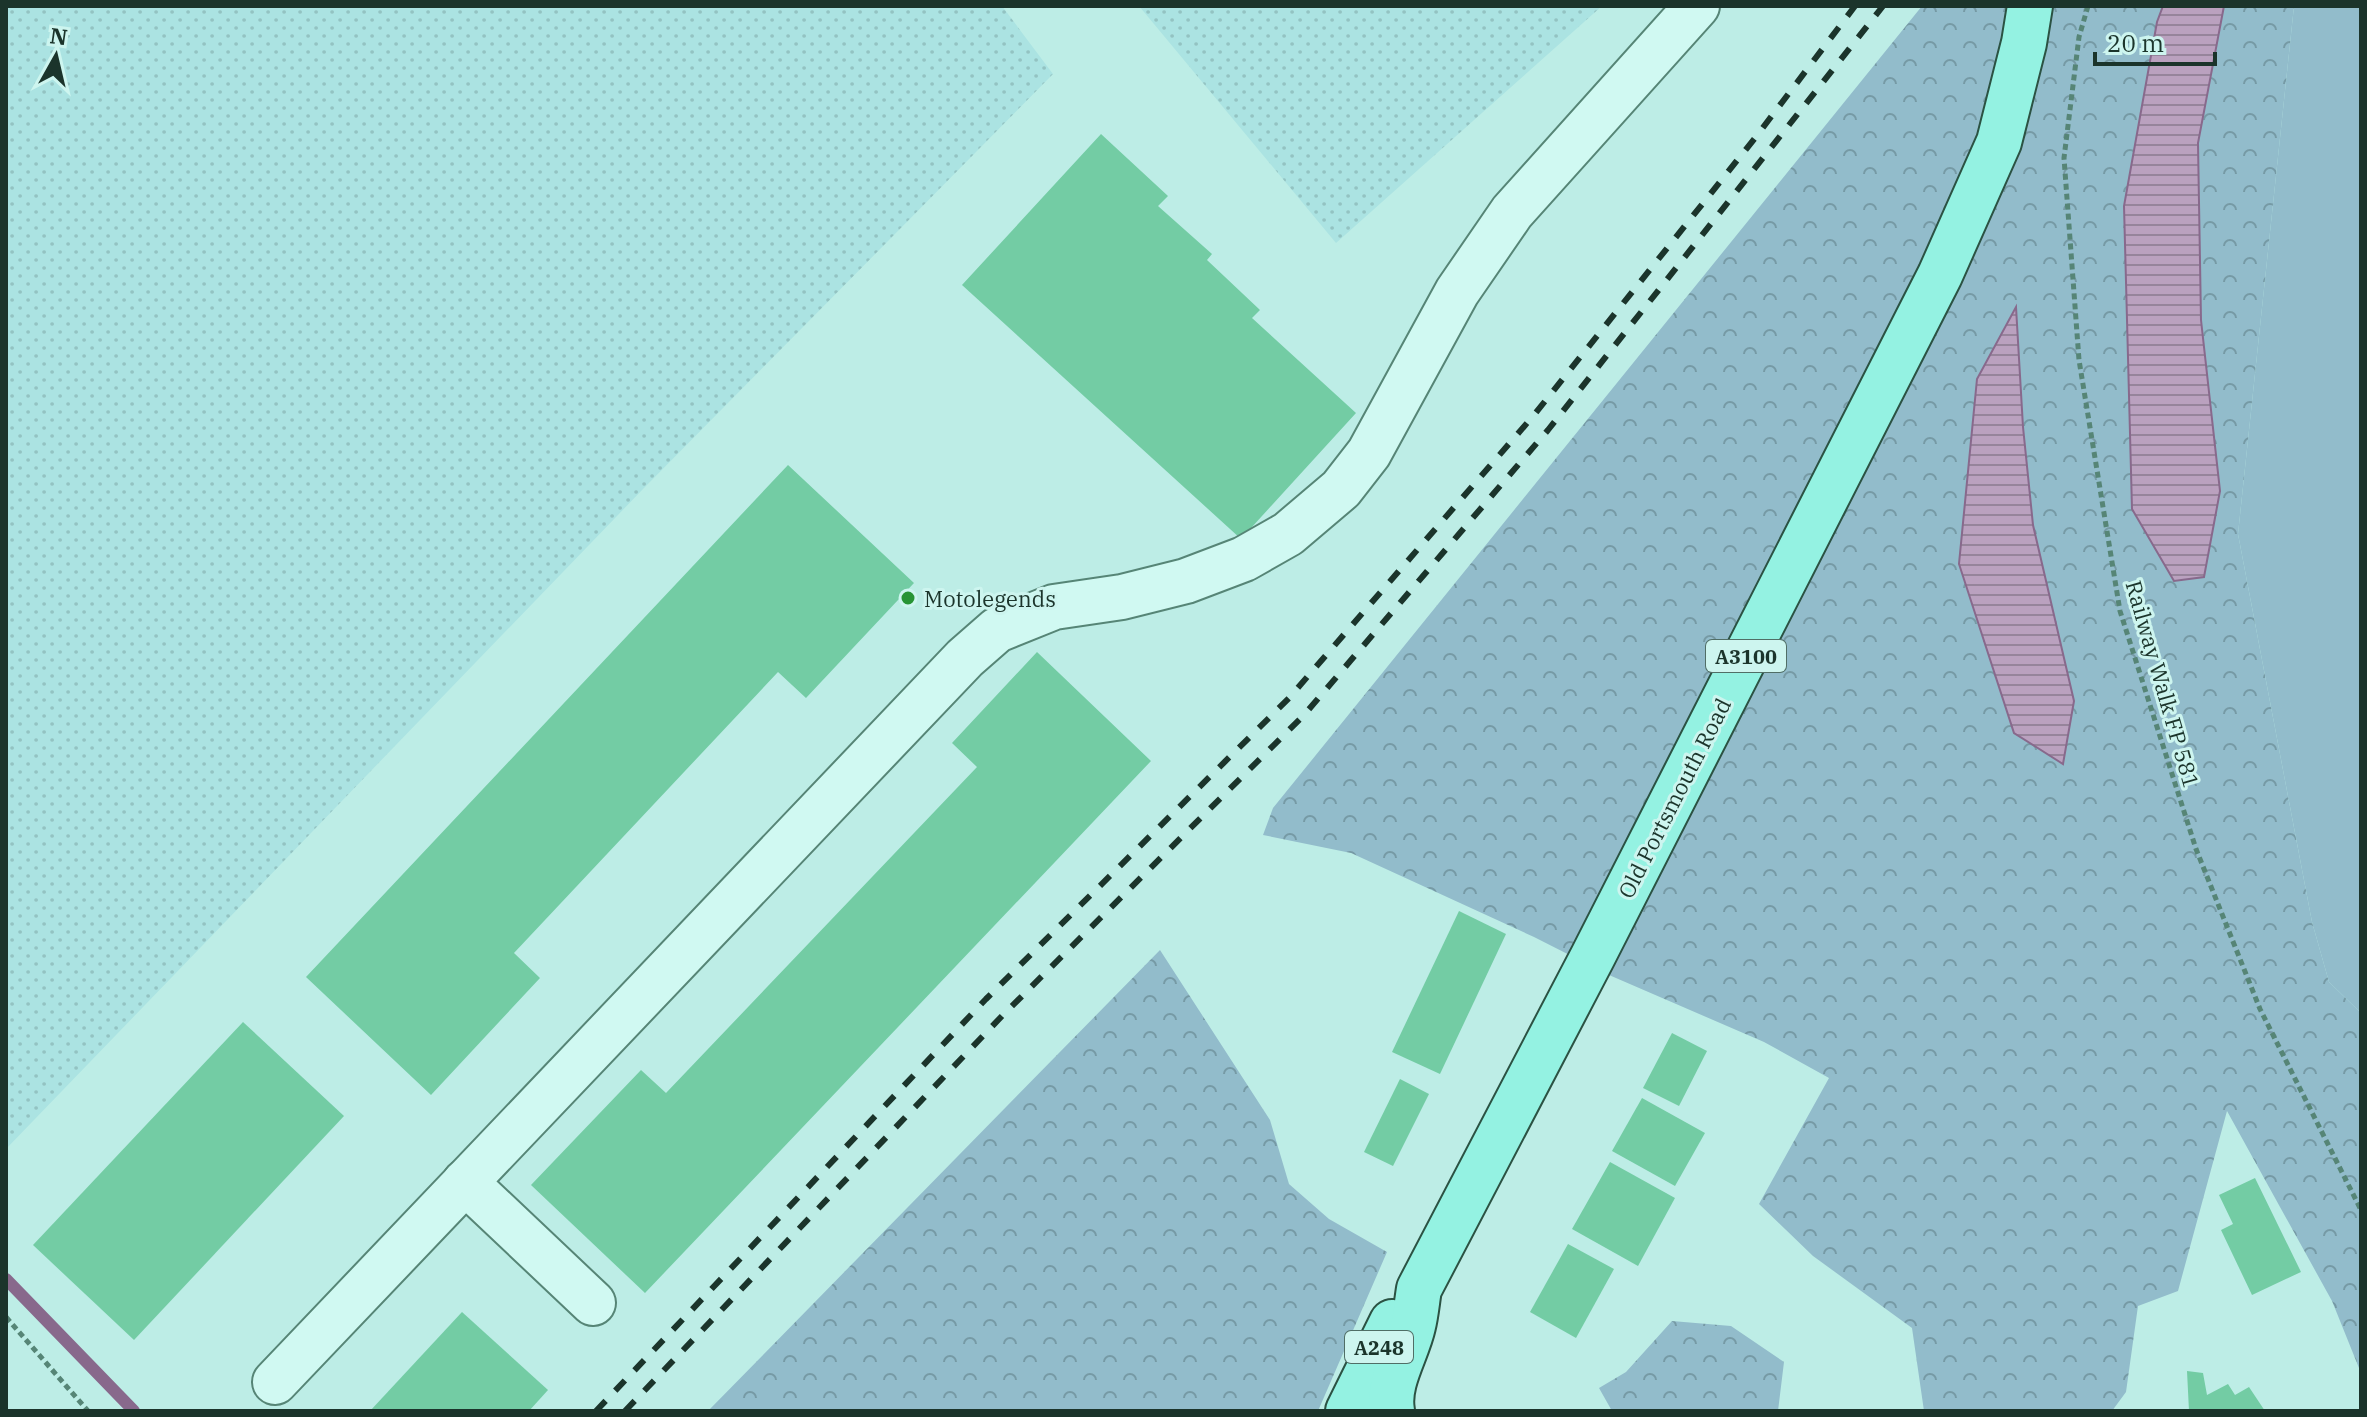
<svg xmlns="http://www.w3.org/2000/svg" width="2367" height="1417" font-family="'IBM Plex Serif',serif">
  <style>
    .farmland { fill: url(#farmland-dots) }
    .green { fill: #92bccb }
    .forest { fill: url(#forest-crowns); fill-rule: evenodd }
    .water { fill: url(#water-rules); stroke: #88698c; stroke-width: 2 }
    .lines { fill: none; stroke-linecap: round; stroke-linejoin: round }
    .stream { stroke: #88698c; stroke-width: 12 }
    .building { fill: #73cca4 }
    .minor-casing { stroke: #568576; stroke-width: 48 }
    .major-casing { stroke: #2b5243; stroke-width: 48 }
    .path { stroke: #568576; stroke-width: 5; stroke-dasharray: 6 4; stroke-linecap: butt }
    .minor { stroke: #d0f9f2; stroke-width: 44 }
    .major { stroke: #94f2e2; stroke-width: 44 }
    .rail { stroke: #1b342b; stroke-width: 6; stroke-dasharray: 14 14; stroke-linecap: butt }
    .poi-dot { fill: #279435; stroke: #cdf5ef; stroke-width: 3 }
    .labels { text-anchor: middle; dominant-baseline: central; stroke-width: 6; stroke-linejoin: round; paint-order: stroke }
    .shield { fill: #cdf5ef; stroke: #506e66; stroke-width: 2 }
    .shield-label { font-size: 20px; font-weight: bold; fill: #1b342b }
    .poi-label { font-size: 22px; fill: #1b342b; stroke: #cdf5ef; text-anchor: start }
    .street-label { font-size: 22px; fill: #1b342b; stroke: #cdf5ef }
  </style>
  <defs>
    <pattern id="farmland-dots" width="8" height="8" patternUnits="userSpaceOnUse" patternTransform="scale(2)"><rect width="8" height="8" fill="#abe3e2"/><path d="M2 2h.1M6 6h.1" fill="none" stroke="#93c3c2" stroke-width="1.8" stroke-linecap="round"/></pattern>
    <pattern id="forest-crowns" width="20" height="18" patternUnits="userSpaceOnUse" patternTransform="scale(2)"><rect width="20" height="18" fill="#92bccb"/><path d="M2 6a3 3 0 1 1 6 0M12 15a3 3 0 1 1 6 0" fill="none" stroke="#769aa5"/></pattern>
    <pattern id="water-rules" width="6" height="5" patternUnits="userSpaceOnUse" patternTransform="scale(2)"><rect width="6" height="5" fill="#baa1bf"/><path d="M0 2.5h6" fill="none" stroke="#96849b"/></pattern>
  </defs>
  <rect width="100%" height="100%" fill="#bdede6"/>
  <!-- farmland -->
  <g class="farmland">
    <polygon points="6,6 1002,6 1053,74 644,488 6,1149"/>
    <polygon points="1139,6 1602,6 1336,243"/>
  </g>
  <!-- green -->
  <polygon class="green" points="2294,6 2361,6 2361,1013 2329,982 2312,922 2238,534"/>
  <!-- forest -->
  <g class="forest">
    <path d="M1922,6H2163L2157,22L2124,206L2132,509L2174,580L2220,491L2201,320L2198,143L2224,6H2294L2238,534L2312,922L2329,982L2361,1013V1373L2332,1301L2227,1111L2178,1291L2138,1306L2126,1392L2112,1411H1924L1912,1328L1813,1256L1759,1204L1829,1078L1764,1042L1609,975L1534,937L1351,853L1263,835L1273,808ZM2016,310L2023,427L2033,525L2074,701L1977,379Z"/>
    <polygon points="1160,950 1270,1120 1289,1184 1329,1219 1387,1252 1318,1411 708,1411"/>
    <polygon points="1672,1321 1731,1326 1784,1362 1778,1411 1612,1411 1599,1388 1626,1372"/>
  </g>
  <!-- water -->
  <g class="water">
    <polygon points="2163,6 2224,6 2198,143 2201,320 2220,491 2204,577 2174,581 2132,509 2124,206 2157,22"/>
    <polygon points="2016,307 2023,427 2033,525 2074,701 2063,764 2014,733 1959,564 1977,379"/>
  </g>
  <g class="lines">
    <!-- stream -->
    <polyline class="stream" points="6,1279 134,1411"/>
  </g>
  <!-- building -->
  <g class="building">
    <polygon points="1101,134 1168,196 1158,206 1212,254 1207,260 1260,310 1252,318 1356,413 1241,539 962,285"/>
    <polygon points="788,465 914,583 806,698 778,672 514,953 540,978 431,1095 306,977"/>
    <polygon points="1037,652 1151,761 645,1293 531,1185 641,1070 666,1093 977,767 952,743"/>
    <polygon points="1459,911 1506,934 1440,1074 1392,1052"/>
    <polygon points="243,1022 344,1116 134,1340 33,1245"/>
    <polygon points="1672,1033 1707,1051 1679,1106 1643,1088"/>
    <polygon points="1400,1079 1429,1094 1393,1166 1364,1152"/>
    <polygon points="1642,1098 1705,1133 1675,1186 1612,1151"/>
    <polygon points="1610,1162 1675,1198 1638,1266 1572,1229"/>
    <polygon points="2255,1178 2301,1272 2252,1295 2221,1230 2233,1224 2219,1195"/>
    <polygon points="1568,1244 1614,1269 1576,1338 1530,1312"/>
    <polygon points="462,1312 548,1390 529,1411 370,1411"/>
    <polygon points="2187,1371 2203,1373 2207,1395 2228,1384 2235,1395 2249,1387 2265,1411 2189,1411"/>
  </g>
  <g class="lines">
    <!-- minor casing -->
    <g class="minor-casing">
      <g id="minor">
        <polyline points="465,1182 593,1303"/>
        <polyline points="275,1382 965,658 997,630 1054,607 1122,597 1186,581 1244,559 1288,534 1341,489 1369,453 1457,292 1512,212 1697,6"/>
      </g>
    </g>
    <!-- major casing -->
    <g class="major-casing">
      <g id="major">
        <polyline points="1348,1411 1392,1322"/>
        <path d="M1392,1411C1387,1382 1407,1353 1413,1326C1416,1314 1417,1301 1419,1289L1593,956L1940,275L1999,142L2024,43L2030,6"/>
      </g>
    </g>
    <!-- path -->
    <g class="path">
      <polyline points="2088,6 2079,37 2064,158 2079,360 2120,611 2196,849 2260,1009 2361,1210"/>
      <polyline points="6,1317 88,1411"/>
    </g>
    <!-- minor -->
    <use href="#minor" class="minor"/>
    <!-- major -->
    <use href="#major" class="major"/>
    <!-- rail -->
    <g class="rail">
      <polyline points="596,1411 986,999 1289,698 1534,415 1755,138 1855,6"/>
      <polyline points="625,1411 1002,1016 1304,715 1548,430 1883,6"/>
    </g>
  </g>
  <!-- markers -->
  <circle class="poi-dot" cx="908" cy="598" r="8"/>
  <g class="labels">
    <!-- shield labels -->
    <g class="shield">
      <rect x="1706" y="640" width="80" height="32" rx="6"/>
      <rect x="1345" y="1331" width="68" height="32" rx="6"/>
    </g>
    <g class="shield-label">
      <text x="1746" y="656">A3100</text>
      <text x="1379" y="1347">A248</text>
    </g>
    <!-- poi labels -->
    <g class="poi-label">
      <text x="924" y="598">Motolegends</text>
    </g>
    <!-- street labels -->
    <g class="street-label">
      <text transform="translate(2163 684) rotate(74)">Railway Walk FP 581</text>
      <text transform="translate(1674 798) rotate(-63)">Old Portsmouth Road</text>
    </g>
  </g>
  <!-- border -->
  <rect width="2367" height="1417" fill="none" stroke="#1b342b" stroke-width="16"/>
  <!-- north arrow -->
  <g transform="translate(56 56) rotate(8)" stroke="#cdf5ef" stroke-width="6" paint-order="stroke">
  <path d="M0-6L14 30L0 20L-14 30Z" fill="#1b342b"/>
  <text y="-12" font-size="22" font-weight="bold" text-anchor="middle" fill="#1b342b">N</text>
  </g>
  <!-- scale -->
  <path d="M2095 52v12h120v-12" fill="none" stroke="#1b342b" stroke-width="4"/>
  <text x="2107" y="52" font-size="24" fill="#1b342b" stroke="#cdf5ef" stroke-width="6" paint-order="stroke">20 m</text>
</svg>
